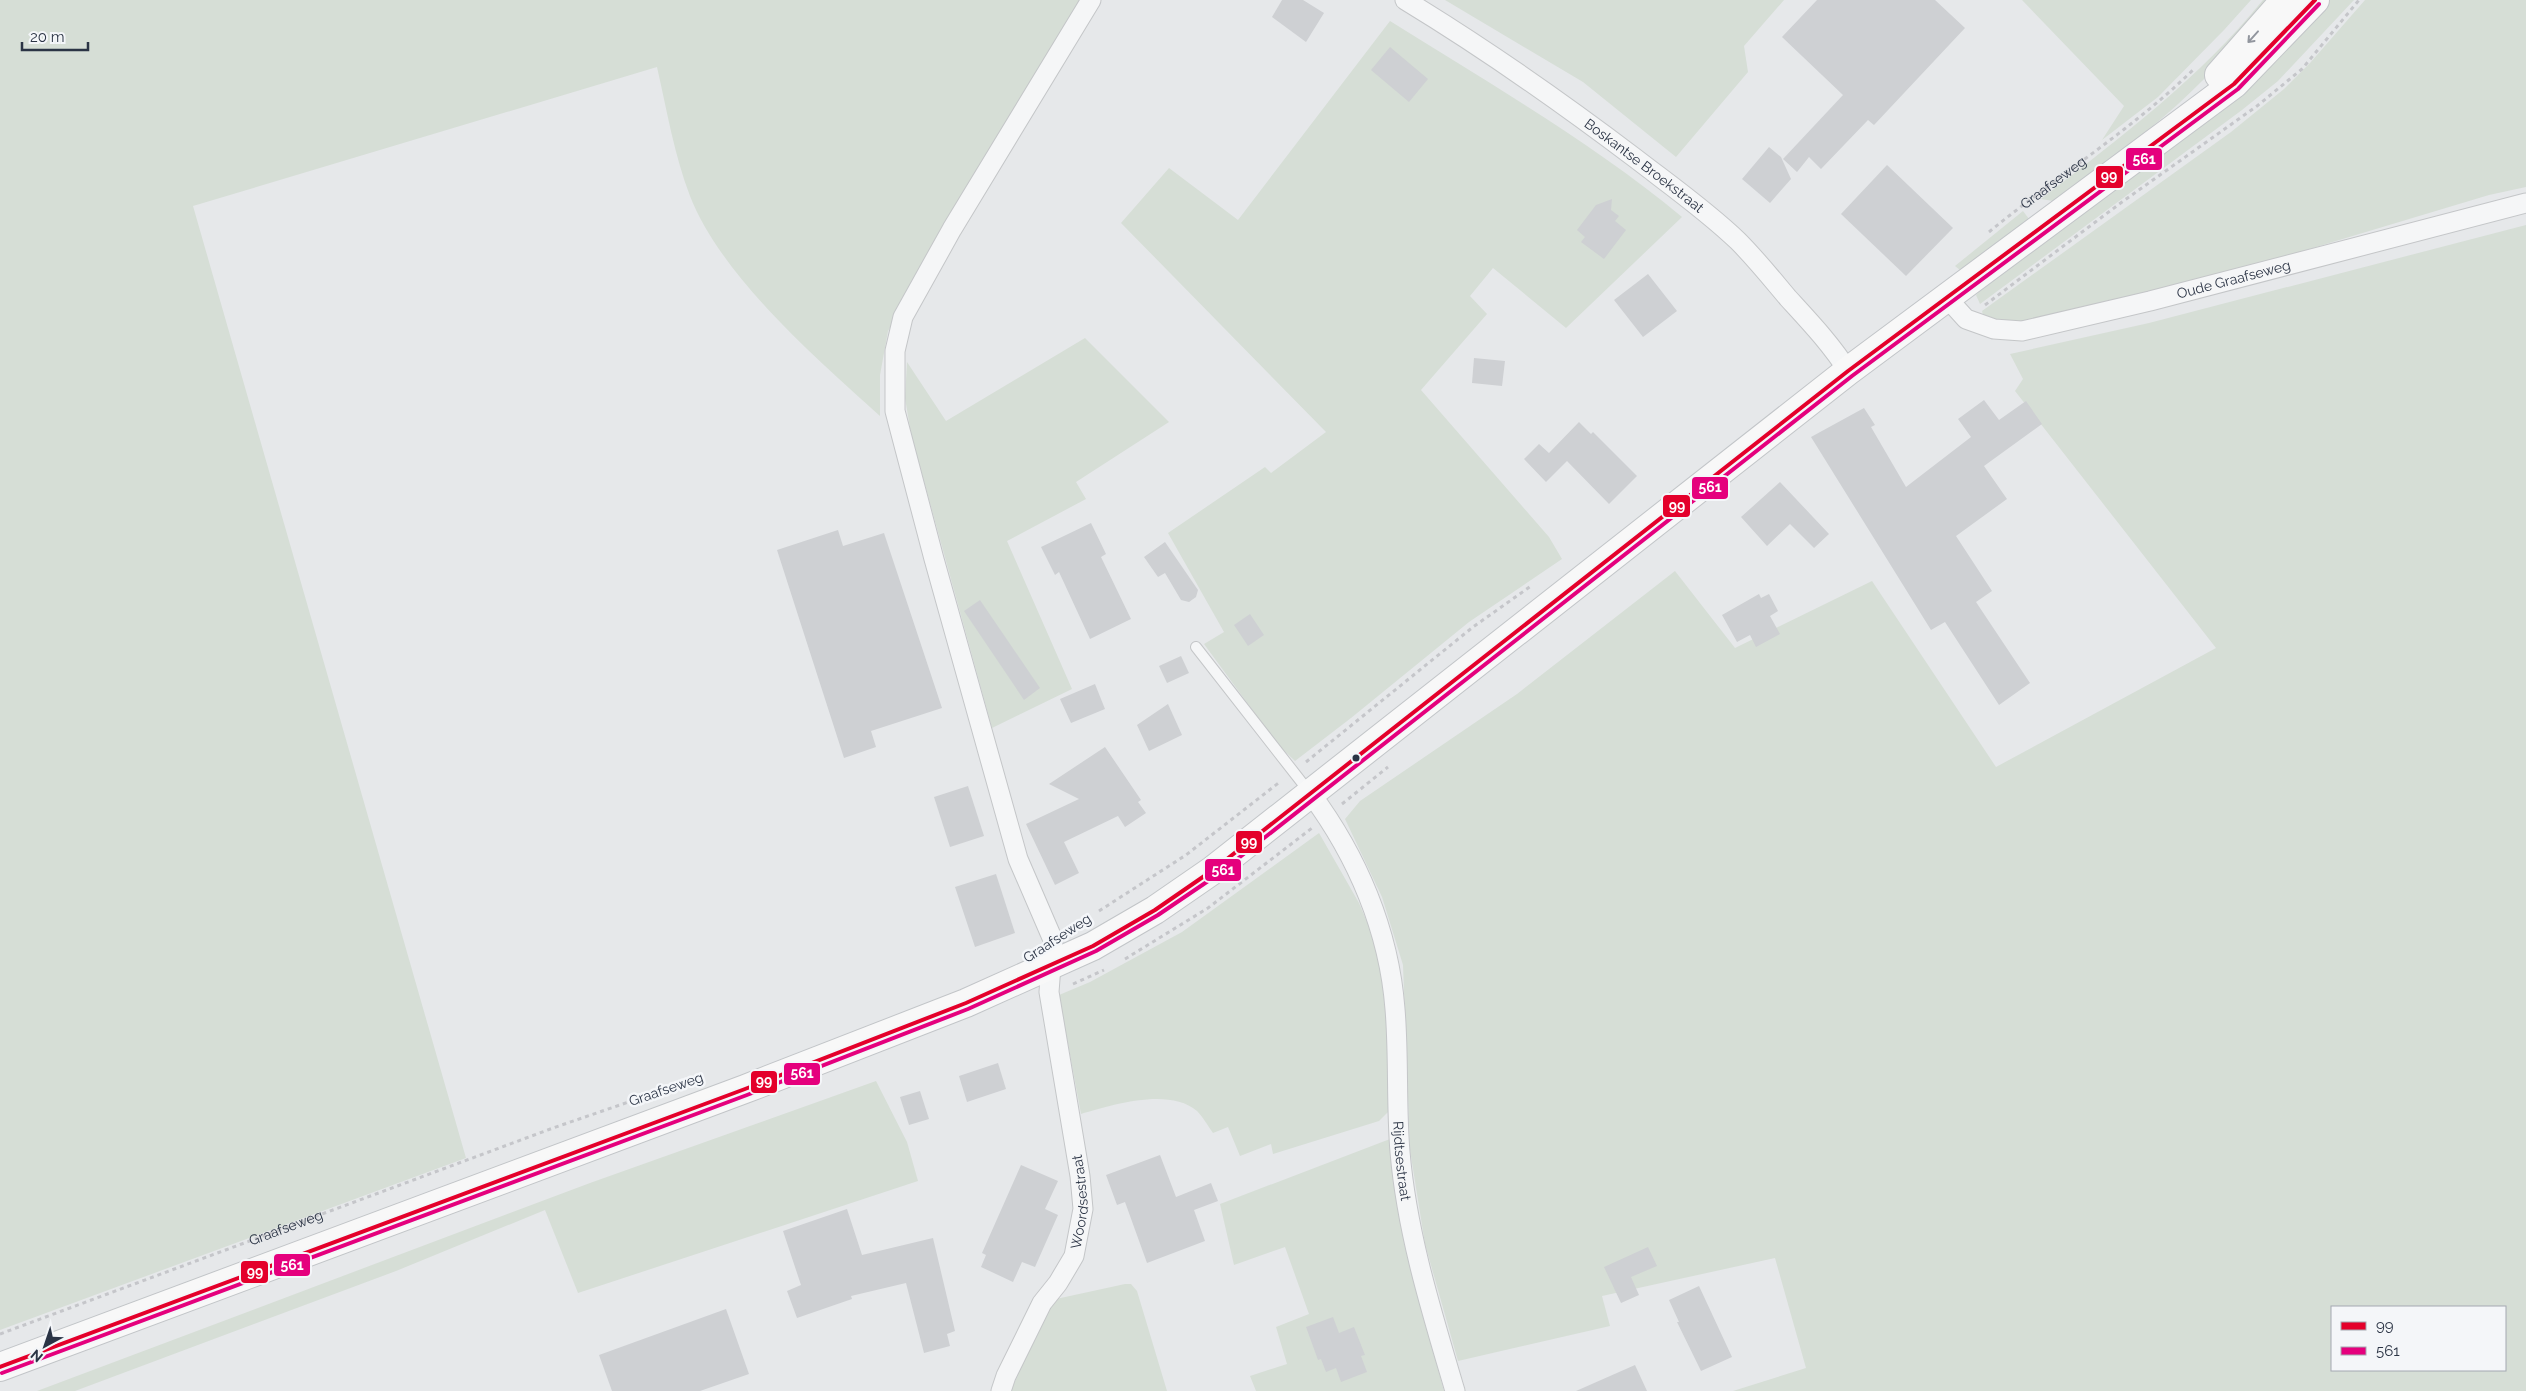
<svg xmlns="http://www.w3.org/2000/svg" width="2526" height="1391" font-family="Raleway,sans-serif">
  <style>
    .green { fill: #d6ded6; fill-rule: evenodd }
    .building { fill: #ced0d3 }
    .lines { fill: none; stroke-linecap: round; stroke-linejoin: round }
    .lane-casing { stroke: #c4c6c8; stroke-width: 12 }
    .street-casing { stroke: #c4c6c8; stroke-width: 21 }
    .primary-casing { stroke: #c2c5c8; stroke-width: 30 }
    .path { stroke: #c5c6ca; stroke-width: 3; stroke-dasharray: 4 4; stroke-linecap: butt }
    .lane { stroke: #f5f6f7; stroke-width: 10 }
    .street { stroke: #f5f6f7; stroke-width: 19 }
    .primary { stroke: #f8f8f8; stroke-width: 28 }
    .bus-1-casing { stroke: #f4f6f9; stroke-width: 8 }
    .bus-2-casing { stroke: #f4f6f9; stroke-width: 8 }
    .bus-1 { stroke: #e4002b; stroke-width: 4 }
    .bus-2 { stroke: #e5007d; stroke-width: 4 }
    .oneway { stroke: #92969e }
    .bus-dot { fill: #2b3445; stroke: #f4f6f9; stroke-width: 2 }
    .labels { text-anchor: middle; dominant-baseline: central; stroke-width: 5; stroke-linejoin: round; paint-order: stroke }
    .street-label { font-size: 14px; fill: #2b3445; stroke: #f4f6f9 }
    .line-badge { stroke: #f4f6f9; stroke-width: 2 }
    .badge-label { font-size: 14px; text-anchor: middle; font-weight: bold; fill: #fff }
  </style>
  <rect width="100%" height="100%" fill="#e6e8ea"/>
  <!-- green -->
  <g class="green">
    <path d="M0,0H1082L888,331L880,375V416C817,359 721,276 690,196C674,154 667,111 657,67L193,206L466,1158L0,1330Z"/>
    <polygon points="1445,0 1784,0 1744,46 1748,72 1676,157 1583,82"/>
    <polygon points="2022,0 2251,0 2224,30 2158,97 2102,140 2124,106"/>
    <path d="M2263,0H2278C2245,36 2213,72 2177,105C2138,140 2096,171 2053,201L2041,199C2121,137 2199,79 2263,0Z"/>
    <polygon points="2325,0 2354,0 2278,81 2242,110 1980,304 1976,295 1981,290 2184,138"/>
    <polygon points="2365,0 2526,0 2526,187 2489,195 2203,281 2014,325 1984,319 1982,311 2231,132 2284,89 2310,63"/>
    <path d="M1390,21C1487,82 1595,144 1682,217L1566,328L1493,268L1470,296L1487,314L1421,390L1549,537L1562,559L1469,622L1351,718L1295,761L1278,745L1204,644L1224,632L1168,533L1265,467L1271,473L1326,432L1121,223L1169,168L1238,220Z"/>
    <polygon points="2023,211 2029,219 1960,270 1955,266"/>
    <path d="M2526,225V1391H1733L1806,1368L1775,1258L1602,1296L1610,1326L1458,1361L1425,1244L1410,1150L1403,965L1382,897L1345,819L1360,801L1517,694L1675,571L1735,648L1872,581L1996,767L2216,648L2015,391L2023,379L2010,354L2149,323ZM2332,1307H2505V1370H2332Z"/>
    <polygon points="1085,338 1169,422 1076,482 1086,499 1007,541 1072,689 992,728 911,434 905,398 907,362 946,421"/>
    <path d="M1319,833L1359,903L1378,948L1387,1017L1390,1110L1379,1121L1273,1154L1271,1144L1240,1156L1228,1127L1213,1133C1208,1126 1203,1117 1197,1111C1169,1087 1112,1105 1081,1114L1059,995L1090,982L1182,932Z"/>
    <polygon points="876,1081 907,1142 918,1181 578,1293 545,1210 396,1271 75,1391 37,1391 590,1183"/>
    <polygon points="1390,1139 1409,1264 1444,1391 1256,1391 1250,1376 1287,1364 1276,1327 1309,1314 1285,1247 1234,1265 1220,1204"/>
    <polygon points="1125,1284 1131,1284 1137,1291 1167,1391 1011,1391 1031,1343 1056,1299"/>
  </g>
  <!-- building -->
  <g class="building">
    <polygon points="1282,0 1303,0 1324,13 1306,42 1272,17"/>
    <polygon points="1817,0 1935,0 1965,28 1874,125 1868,120 1821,169 1809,157 1797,172 1783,159 1843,95 1782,37"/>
    <polygon points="1390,47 1428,79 1409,102 1371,70"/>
    <polygon points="1769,147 1781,157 1791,179 1770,203 1742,179"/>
    <polygon points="1887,165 1953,228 1906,276 1841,214"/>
    <polygon points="1612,199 1611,210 1619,216 1615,221 1626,230 1604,259 1581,242 1585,237 1577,230 1596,205"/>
    <polygon points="1648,274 1677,311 1643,337 1614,300"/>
    <polygon points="1474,358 1505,361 1502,386 1472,383"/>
    <polygon points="1984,400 1999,420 2026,401 2042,424 1984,466 2007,499 1956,536 1992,591 1976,602 2030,683 1999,705 1945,622 1931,630 1811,437 1864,408 1875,425 1871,427 1906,487 1971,437 1958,419"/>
    <polygon points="1579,422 1591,434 1593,432 1637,476 1609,504 1567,461 1546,482 1524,459 1539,444 1549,453"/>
    <polygon points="1780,482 1829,534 1814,548 1790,524 1767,546 1741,517"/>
    <polygon points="1091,523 1106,554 1101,557 1131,619 1090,639 1059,572 1055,575 1041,547"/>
    <polygon points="838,530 843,546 884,533 942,708 871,731 876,747 844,758 777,550"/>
    <polygon points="1165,542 1198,590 1196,597 1189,602 1181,600 1165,573 1158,577 1144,557"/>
    <polygon points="1759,594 1761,598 1769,594 1778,611 1770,616 1780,634 1756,647 1750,635 1737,642 1722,615"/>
    <polygon points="980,600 1040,688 1024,700 964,611"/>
    <polygon points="1250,614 1264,635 1248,646 1234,625"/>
    <polygon points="1181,656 1189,673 1167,683 1159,666"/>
    <polygon points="1095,684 1105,709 1071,723 1060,699"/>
    <polygon points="1168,704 1182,735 1149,751 1137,725"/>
    <polygon points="1105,747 1141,800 1138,802 1146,813 1125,827 1118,816 1064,842 1079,873 1055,885 1026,824 1079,799 1049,784"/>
    <polygon points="968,786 984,836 950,847 934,797"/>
    <polygon points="996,874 1015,933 975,947 955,887"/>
    <polygon points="998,1063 1006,1089 967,1102 959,1076"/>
    <polygon points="920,1091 929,1119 909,1125 900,1097"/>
    <polygon points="1160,1155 1176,1197 1211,1183 1218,1201 1194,1210 1205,1241 1147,1263 1125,1202 1117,1205 1106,1175"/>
    <polygon points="1021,1165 1058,1181 1045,1209 1058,1215 1035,1267 1022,1262 1013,1282 981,1267 986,1255 982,1253"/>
    <polygon points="847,1209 862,1255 933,1238 955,1331 947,1334 950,1346 924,1353 906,1283 851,1296 852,1299 797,1318 787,1291 801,1285 783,1231"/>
    <polygon points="1648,1247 1657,1266 1631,1277 1639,1295 1621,1303 1604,1267"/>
    <polygon points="1699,1286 1732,1357 1701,1371 1677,1322 1679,1322 1669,1300"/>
    <polygon points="726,1309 749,1374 700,1391 612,1391 599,1355"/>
    <polygon points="1333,1317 1339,1333 1354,1327 1365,1355 1361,1356 1367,1372 1341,1382 1336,1368 1326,1372 1321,1359 1318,1360 1306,1327"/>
    <polygon points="1635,1365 1647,1391 1576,1391"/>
  </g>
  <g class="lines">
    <!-- lane casing -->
    <g class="lane-casing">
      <polyline id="lane" points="1196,647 1310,793"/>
    </g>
    <!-- street casing -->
    <g class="street-casing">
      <g id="street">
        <path id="s3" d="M1405,0C1484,48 1561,102 1635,158C1670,185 1707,211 1738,241C1756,259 1772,279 1788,298C1809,321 1831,344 1848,371"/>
        <path id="s4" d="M1947,298L1966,319L1994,329L2022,331L2150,301L2526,203"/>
        <path id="s5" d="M1311,794C1357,856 1389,930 1395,1009C1399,1056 1396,1104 1400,1152C1407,1234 1432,1313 1455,1391"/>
        <path id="s6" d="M1001,1391L1006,1376L1042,1303L1058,1283L1074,1256L1083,1209L1080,1176L1049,992L1053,940L1018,859L934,559L895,411V351L903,317L952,229L1091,0"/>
      </g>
    </g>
    <!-- primary casing -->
    <g class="primary-casing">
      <g id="primary">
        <polyline points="2219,75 2285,0"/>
        <polyline points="0,1367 745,1089 966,1003 1093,946 1155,910 1213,870 1848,371 2234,84 2315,0"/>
      </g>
    </g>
    <!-- path -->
    <g class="path">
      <path id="s1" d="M1989,232C2057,176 2132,130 2195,68"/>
      <polyline points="1985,305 2122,202 2257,106 2302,69 2359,0"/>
      <polyline points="1306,762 1473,627 1531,586"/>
      <polyline points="1342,804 1388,767"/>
      <polyline points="1099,911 1186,855 1281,781"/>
      <polyline points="1125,959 1208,908 1312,828"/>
      <polyline points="1073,984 1104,970"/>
      <path id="s2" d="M0,1334L553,1128L678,1085"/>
    </g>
    <!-- lane -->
    <use href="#lane" class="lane"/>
    <!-- street -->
    <use href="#street" class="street"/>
    <!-- primary -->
    <use href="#primary" class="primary"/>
    <!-- bus-1 casing -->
    <g class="bus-1-casing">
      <polyline id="bus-1" points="0,1367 745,1089 966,1003 1093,946 1155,910 1213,870 1848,371 2234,84 2315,0"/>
    </g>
    <!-- bus-2 casing -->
    <g class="bus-2-casing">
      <polyline id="bus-2" points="2,1373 747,1095 968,1009 1096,951 1158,915 1217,875 1852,376 2238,89 2319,4"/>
    </g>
    <!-- bus-1 -->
    <use href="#bus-1" class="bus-1"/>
    <!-- bus-2 -->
    <use href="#bus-2" class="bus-2"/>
  </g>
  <!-- one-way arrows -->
  <defs><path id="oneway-shaft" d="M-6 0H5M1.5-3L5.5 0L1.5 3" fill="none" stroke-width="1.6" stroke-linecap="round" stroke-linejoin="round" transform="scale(1.25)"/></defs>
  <use class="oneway" href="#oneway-shaft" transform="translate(2253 37) rotate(132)"/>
  <!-- markers -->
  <circle class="bus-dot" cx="1356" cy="758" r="4.5"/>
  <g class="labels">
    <!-- street labels -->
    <g class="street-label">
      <text stroke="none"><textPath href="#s3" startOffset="291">Boskantse Broekstraat</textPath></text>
      <text stroke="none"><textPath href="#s1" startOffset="81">Graafseweg</textPath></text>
      <text stroke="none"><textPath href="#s4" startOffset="304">Oude Graafseweg</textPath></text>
      <text transform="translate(1057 938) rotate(-33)">Graafseweg</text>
      <text transform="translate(666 1089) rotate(-19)">Graafseweg</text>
      <text stroke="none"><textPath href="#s5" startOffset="386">Rijdtsestraat</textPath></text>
      <text stroke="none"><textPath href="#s6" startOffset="209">Woordsestraat</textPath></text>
      <text stroke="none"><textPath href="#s2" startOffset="305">Graafseweg</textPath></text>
    </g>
  </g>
  <g class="line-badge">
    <rect x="2125" y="147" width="38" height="24" rx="5" fill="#e5007d"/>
    <rect x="2095" y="165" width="29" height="24" rx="5" fill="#e4002b"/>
    <rect x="1691" y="476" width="38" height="24" rx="5" fill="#e5007d"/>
    <rect x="1662" y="494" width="29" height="24" rx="5" fill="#e4002b"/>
    <rect x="1235" y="830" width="28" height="24" rx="5" fill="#e4002b"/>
    <rect x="1204" y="858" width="38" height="24" rx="5" fill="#e5007d"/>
    <rect x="783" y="1062" width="38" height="24" rx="5" fill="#e5007d"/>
    <rect x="750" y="1070" width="28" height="24" rx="5" fill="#e4002b"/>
    <rect x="273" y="1253" width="38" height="24" rx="5" fill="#e5007d"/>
    <rect x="240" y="1260" width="29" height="24" rx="5" fill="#e4002b"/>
  </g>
  <g class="badge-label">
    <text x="2144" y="164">561</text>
    <text x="2109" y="181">99</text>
    <text x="1710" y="492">561</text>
    <text x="1677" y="511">99</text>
    <text x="1249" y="847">99</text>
    <text x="1223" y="875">561</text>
    <text x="802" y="1078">561</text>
    <text x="764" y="1086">99</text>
    <text x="292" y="1270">561</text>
    <text x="255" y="1277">99</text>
  </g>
  <!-- legend -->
  <rect x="2331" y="1306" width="175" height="65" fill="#f4f6f9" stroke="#a4a8b1"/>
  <rect x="2341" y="1322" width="25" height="8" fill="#e4002b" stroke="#a4a8b1"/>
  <text x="2376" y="1331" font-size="15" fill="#2b3445">99</text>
  <rect x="2341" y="1347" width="25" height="8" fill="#e5007d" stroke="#a4a8b1"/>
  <text x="2376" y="1356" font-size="15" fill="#2b3445">561</text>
  <!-- north arrow -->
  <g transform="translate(45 1346) rotate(220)" stroke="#f4f6f9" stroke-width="4" paint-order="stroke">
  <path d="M0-4L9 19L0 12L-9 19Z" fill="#2b3445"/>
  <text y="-8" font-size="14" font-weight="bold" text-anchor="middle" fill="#2b3445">N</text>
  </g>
  <!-- scale -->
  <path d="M22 42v8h66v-8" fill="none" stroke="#2b3445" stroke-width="2.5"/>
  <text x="30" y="42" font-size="15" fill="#2b3445" stroke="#f4f6f9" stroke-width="4" paint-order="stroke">20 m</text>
</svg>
